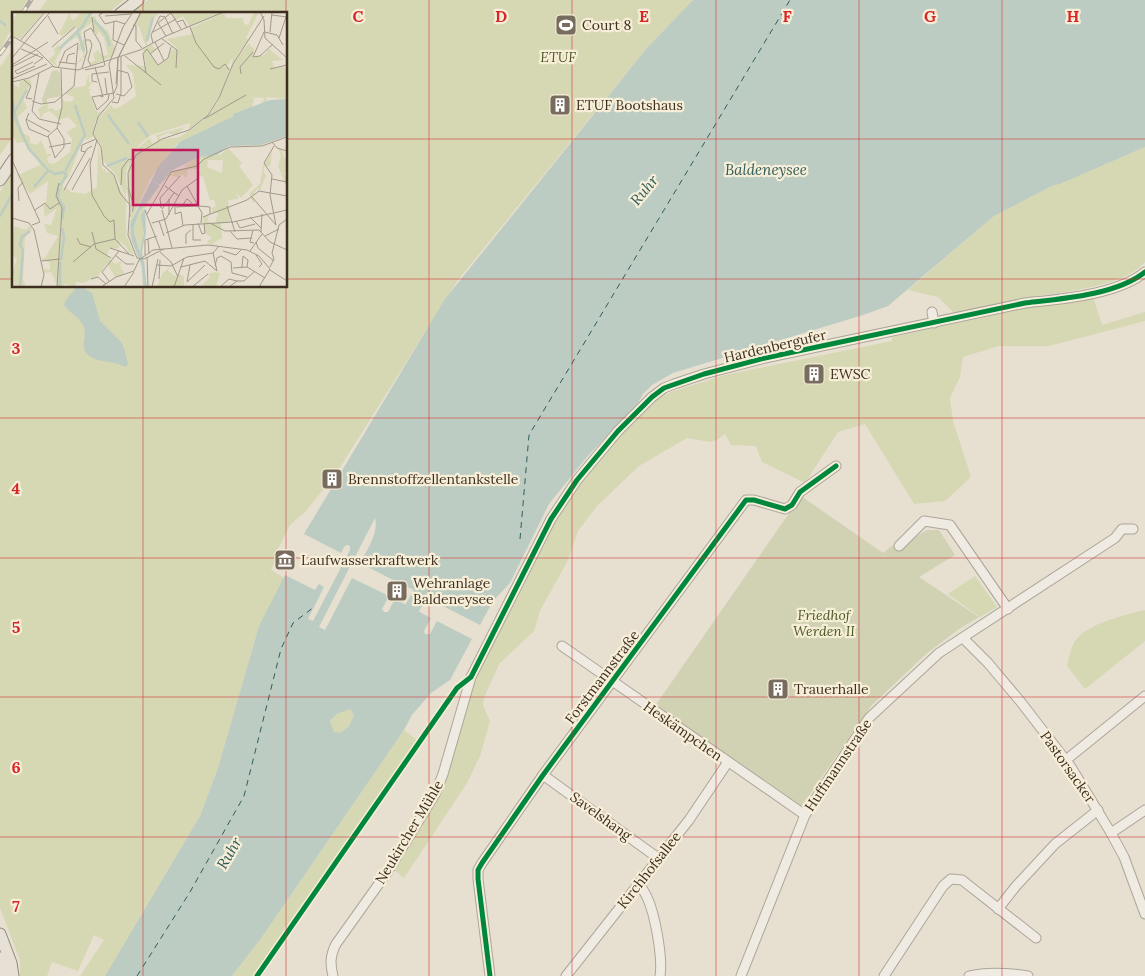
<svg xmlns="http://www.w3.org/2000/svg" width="1145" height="976" font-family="Lora,serif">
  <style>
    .green { fill: #d6d7b3 }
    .cemetery { fill: #d1d1b3 }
    .water { fill: #bcccc2; fill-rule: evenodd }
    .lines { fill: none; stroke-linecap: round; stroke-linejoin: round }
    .stream { stroke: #bcccc2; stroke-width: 2.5 }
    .river { stroke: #bcccc2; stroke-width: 15 }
    .ferry { stroke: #2f5d5a; stroke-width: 1; stroke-dasharray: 6 5; stroke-linecap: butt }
    .minor-casing { stroke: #ada599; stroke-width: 11 }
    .major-casing { stroke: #928b80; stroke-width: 13 }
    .minor { stroke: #efebe3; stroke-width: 9 }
    .major { stroke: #e6e1d4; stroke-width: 11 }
    .rail-casing { stroke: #afaaa2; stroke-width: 4.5 }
    .rail { stroke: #f7eed8; stroke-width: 2.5; stroke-dasharray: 8; stroke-linecap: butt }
    .cycleway-casing { stroke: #f7eed8; stroke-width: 8 }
    .cycleway { stroke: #00873e; stroke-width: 5 }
    .grid { fill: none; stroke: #d62828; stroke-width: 1; stroke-opacity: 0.55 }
    .labels { text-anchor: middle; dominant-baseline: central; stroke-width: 4.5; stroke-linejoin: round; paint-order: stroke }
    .poi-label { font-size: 14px; fill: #3d2e20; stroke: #f7eed8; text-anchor: start }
    .park-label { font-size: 14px; font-style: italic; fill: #4d5a26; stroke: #f7eed8 }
    .street-label { font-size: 14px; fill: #3d2e20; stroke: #f7eed8 }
    .water-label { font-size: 15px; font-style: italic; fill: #2f5d5a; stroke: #f7eed8 }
    .inset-river { fill: none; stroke: #bcccc2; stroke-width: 2.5 }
    .inset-road { fill: none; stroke: #a3998a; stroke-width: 1 }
    .view { fill: #c2185b; fill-opacity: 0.15; stroke: #c2185b; stroke-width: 2.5 }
    .inset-edge { fill: none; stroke: #3d2e20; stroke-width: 2.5 }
    .grid-label { font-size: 16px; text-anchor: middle; font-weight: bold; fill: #d62828; stroke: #f7eed8; stroke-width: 4.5; stroke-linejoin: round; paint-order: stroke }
  </style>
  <rect width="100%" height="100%" fill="#e7e0d1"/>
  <!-- green -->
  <g class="green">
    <polygon points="0,0 27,0 19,14 14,14 14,24 0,50"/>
    <polygon points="47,0 124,0 107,14 37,14"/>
    <polygon points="148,0 693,0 646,49 458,280 337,472 306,511 290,525 276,553 276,559 271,570 284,578 259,626 218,768 200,816 105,976 80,976 104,940 94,935 78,971 52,962 47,976 20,976 20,960 0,908 0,192 14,167 14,286 286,286 286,14 128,14"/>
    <polygon points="14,47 14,135 0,155 0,67"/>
    <path d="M1145,147V262C1123,288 1058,292 1026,298C1002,302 978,309 955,314L938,297L908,290L994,216L1052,186L1060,184Z"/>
    <polygon points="1093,297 1102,325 1145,312 1145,321 1049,346 999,346 963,357 960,377 950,398 953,421 971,477 945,501 914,504 865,424 838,432 805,483 762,462 756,446 731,445 725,434 717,440 710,442 687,438 639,466 597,506 578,531 568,560 540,611 534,631 500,663 484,697 483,705 490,721 480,756 467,783 404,878 394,870 440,795 447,777 472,683 554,522 580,481 619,435 660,397 674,391 725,375 892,341 892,337 1026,308 1071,302"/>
    <polygon points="975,576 997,607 980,617 948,594"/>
    <path d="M1145,610V641L1085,689L1067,666C1069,659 1070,650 1074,643C1084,624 1125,615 1145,610Z"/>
    <polygon points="350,709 354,715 349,726 340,733 334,733 330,721 337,714"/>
    <polygon points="404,730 418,741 254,976 232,976 262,937"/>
  </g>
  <!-- cemetery -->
  <polygon class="cemetery" points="801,496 883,553 897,542 901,546 927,530 939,530 955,555 919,577 979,617 959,629 926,654 872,705 801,807 655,706"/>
  <!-- water -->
  <g class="water">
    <path d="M693,0H1145V147L1060,184L1052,186L994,216L888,306L863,315L673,373L652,385L643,394L638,403L587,457L549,504L510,583L493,601L480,625L443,606L442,601L439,603L402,584L401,580L397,582L360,563C367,550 379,532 375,518L319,627L325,630L352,578L389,596L382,609L384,612H388L395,599L431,618L424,631L425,634H430L437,621L472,639L450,680L431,693L412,715L404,730L262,937L232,976H105L200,816L218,768L259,626L285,575L315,590L319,584L324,587L308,619L313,621L350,550V546L347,545L344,547L341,553L304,534L445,299L646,49ZM350,709L354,715L349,726L340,733L334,732L330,721L337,714Z"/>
    <path d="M76,288H84L92,293L100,321L121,342L124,348L128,364L126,367C122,366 119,364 115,363C106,361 87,361 84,348C83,341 87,334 83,325C79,316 69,313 64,305L65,301Z"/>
  </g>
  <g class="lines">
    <!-- stream -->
    <g class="stream">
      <polyline points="0,21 5,25"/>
      <polyline points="0,216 14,191"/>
    </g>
    <!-- river -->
    <polyline class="river" points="403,624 430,577"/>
    <!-- ferry -->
    <g class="ferry">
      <polyline points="520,539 529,435 790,0"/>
      <polyline points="137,976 190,892 244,796 281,649 293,623 314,607"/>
    </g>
    <!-- minor casing -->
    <g class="minor-casing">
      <g id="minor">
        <polyline points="932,312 934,323"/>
        <polyline points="899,546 924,521 950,525 1008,609"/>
        <polyline points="963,638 988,663 1020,701 1071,767 1111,833 1124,857 1145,914"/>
        <polyline points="562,646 805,815"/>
        <polyline points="1066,760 1145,696"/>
        <polyline points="543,775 658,858"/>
        <polyline points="1111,833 1145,810"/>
        <path d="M639,884C642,888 645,893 647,897C655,914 663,958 660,976"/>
        <polyline points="998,909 1016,886 1055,844 1098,810"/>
        <path d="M333,976C330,964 330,956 336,944L388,871L435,794L443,774L471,677L551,519L577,480L618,431L652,397L664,388L674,384L704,374L765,358L1025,303C1060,299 1117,295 1145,272"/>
        <polyline points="490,976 478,879 478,870 482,863 543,775 746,500 754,500 785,509 792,505 800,492 836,466"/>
        <polyline points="566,976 689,820 728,762"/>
        <polyline points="741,976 805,815 869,718 939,653 1115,538 1122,529 1133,529"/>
        <polyline points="884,976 943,886 951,879 962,880 1036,938"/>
        <path d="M969,976C989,971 1009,973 1028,976"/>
      </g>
    </g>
    <!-- major casing -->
    <g class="major-casing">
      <g id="major">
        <polyline points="120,14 138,0"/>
        <polyline points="0,180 14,159"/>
        <polyline points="0,934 11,963 13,976"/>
        <polyline points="1,958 4,968 4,976"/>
      </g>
    </g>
    <!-- minor -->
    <use href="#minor" class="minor"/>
    <!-- major -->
    <use href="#major" class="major"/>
    <!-- rail casing -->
    <g class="rail-casing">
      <g id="rail">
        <polyline points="22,14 31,0"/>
        <polyline points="0,54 14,35"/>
      </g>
    </g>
    <!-- rail -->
    <use href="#rail" class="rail"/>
    <!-- cycleway casing -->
    <g class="cycleway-casing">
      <g id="cycleway">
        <path d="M257,976L457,688L471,677L551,519L577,480L618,431L652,397L664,388L704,374L765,358L1025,303C1060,299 1117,295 1145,272"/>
        <polyline points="490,976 478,879 478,870 482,863 543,775 746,500 754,500 785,509 792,505 800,492 836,466"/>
      </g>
    </g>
    <!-- cycleway -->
    <use href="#cycleway" class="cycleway"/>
  </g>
  <!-- grid -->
  <path class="grid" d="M143,0V14M286,0V14M429,0V976M572,0V976M716,0V976M859,0V976M1002,0V976M286,14V286M0,139H14M286,139H1145M0,279H14M286,279H1145M143,286V976M286,286V976M0,418H1145M0,558H1145M0,697H1145M0,837H1145"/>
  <!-- icons -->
  <defs>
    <g id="stadium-square" transform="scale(1.125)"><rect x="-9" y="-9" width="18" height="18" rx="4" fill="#786c5e" stroke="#f7eed8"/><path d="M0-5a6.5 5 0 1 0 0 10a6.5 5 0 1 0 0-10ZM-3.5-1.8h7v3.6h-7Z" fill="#fff"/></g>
    <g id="building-square" transform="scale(1.125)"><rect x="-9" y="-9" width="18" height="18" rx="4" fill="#786c5e" stroke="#f7eed8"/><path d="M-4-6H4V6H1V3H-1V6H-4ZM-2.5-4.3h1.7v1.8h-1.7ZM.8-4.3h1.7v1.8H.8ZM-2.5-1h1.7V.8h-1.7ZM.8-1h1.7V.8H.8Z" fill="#fff"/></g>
    <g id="museum-square" transform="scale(1.125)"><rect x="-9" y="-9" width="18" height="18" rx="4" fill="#786c5e" stroke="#f7eed8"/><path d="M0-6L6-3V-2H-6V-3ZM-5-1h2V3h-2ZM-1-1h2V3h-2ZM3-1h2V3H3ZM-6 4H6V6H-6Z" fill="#fff"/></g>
  </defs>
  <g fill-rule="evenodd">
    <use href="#stadium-square" x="566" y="25"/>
    <use href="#building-square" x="560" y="105"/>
    <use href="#building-square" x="814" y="374"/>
    <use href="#building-square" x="332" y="479"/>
    <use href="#museum-square" x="285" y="560"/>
    <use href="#building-square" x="397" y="591"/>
    <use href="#building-square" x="778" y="689"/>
  </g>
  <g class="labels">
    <!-- poi labels -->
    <g class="poi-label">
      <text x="582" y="25">Court 8</text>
      <text x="576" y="105">ETUF Bootshaus</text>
      <text x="830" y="374">EWSC</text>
      <text x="348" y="479">Brennstoffzellentankstelle</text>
      <text x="301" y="560">Laufwasserkraftwerk</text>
      <text x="413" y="583">Wehranlage<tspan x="413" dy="16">Baldeneysee</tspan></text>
      <text x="794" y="689">Trauerhalle</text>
    </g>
    <!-- park labels -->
    <g class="park-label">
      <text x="558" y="57">ETUF</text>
      <text x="824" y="615">Friedhof<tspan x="824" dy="16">Werden II</tspan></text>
    </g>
    <!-- street labels -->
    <g class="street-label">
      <text transform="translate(775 346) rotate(-13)">Hardenbergufer</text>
      <text transform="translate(602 677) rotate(-53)">Forstmannstraße</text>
      <text transform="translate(683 731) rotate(35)">Heskämpchen</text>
      <text transform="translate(838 765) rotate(-56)">Huffmannstraße</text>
      <text transform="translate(1068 767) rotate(55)">Pastorsacker</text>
      <text transform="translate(601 816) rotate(36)">Savelshang</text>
      <text transform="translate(409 832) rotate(-59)">Neukircher Mühle</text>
      <text transform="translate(649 870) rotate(-52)">Kirchhofsallee</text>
    </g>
    <!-- water labels -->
    <g class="water-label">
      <text x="766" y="169">Baldeneysee</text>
      <text transform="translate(644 190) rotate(-50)">Ruhr</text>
      <text transform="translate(229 853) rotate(-60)">Ruhr</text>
    </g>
  </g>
  <!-- overview -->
  <g transform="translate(12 12)">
    <rect width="275" height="275" fill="#e7e0d1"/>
    <path d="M6,0H32L8,27L0,23V8ZM58,0L59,7L62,8L69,0H82L78,5L83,4L85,11L96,19L104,38L106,33L101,44L80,53L77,51L83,49L81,42L86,38L91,44L96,43L92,26L87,19L84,24L80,10L69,19L70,28H73V46L71,45L69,49L65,51L72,43L70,38H65L69,30L65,25L52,33L43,49L45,55L36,48L43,42L42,37L46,33L48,36L66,18L63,15L50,24L47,22ZM129,0H147L140,9L134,35L127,14L121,13ZM159,0H211L178,15L171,4L164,8ZM242,0H247L234,26L237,28L226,42L219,55L221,45L215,54L218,56L210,80L194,104L177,117L178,111L139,123L129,131L122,139L138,126L140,132L146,129L144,123L173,115L164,123L155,121L147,125L148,128L168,125L194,106L206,90L223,49L237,31L242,37V46L252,43L257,37L271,48L260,49L262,55L258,56L271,54L275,58V87L254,85L255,89L249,92L253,86L237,85L242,86L240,96L165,132L138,167L121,204L118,217L121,234L117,221L120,199L114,176L117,149L114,160V185L103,162L89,146L90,134L82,122L86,107L99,93L102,97L108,95L124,84L121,62L114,53L134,54L131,37L139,33L144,37L138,42L146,53L156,46L159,38L166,37L155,27L180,22L179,16L212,1L214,6H231L232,12L236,13ZM77,61V70H80L76,77H80L77,79L83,97L86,101L93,96L83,110L81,125L74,128L72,124L57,164L51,171V178L54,175L59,180L73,182L85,175L86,133L91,160L92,156L94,160L100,161L114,188V223L122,242L117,241L114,234L108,230L107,236L97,237L95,244L103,252L110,249L108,253L112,262L103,265L95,251L86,264L71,271L64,270L63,275L54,272L46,275L39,260L32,261V257L38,258V251L29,247L33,246L46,224L35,221L32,212L28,211L39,213L45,196L33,205L31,193L34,191L36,169L18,182L5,163V159L6,163L28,153L23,142L12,130L5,131L0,122V71L7,76L8,69L18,67L20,71L10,84L15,96L6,105L11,121L18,125V131L25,133L29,128L35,142H40L35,146L37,151L42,152L58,140L60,127L55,120L65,114L56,105L47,108L38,99L31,102L29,107L26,97L35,91L36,97L41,96L43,99L50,96V86L53,90L61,89L62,85L53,82L60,76L73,74ZM216,136L230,151L227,154L241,173L229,186L225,181L226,187L216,188L218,210L209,211L210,226L201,231L206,233L197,232L195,229L200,226L193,221L191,205L195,203L197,211L203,212L206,201H200V196L204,194L202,188H198L191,165L186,163L189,156L176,158L174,166L170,162L167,165L157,164L146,182L158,160L175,155L172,154L187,145L208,143ZM196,148H211L210,161L195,155ZM266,137L270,138L272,146H275V161H271L275,164V176L266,154L269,144ZM260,140L258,154H253L251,159L254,164L248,178L245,177L240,184L243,189L241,191L237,182L248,172L251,154ZM144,179L133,196L131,197L132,199L134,218L132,245L134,219L131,200L132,221L129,240L121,217L127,200ZM3,214L13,218L18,214L20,217L13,225L11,267L14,275H3L1,259L5,247L0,244V219ZM158,255L156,259L165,265L167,262L172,264V275H145L150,262ZM202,260L208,261L204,275H188L198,265L196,262Z" fill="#d6d7b3" fill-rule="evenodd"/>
    <path d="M45,58L48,62L49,84L35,87V91L31,92L30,87L40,59Z" fill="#d1d1b3"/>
    <path d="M275,87V124L249,133L217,134L205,143L187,145L159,159L148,173L141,169L148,174L127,200L121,217L128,240L132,221L129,204L133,196L134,221L130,239L135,275H131L130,255L120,229L118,213L146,155L168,130L222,104L221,102L258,88Z" fill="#bcccc2"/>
    <path class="inset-river" d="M82,8L94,22L98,34M66,21L72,39M135,29L141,5M47,37L70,15L79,0M0,87L4,108L17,137L36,158L43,162L52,160M3,99L15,78M96,103L117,132M126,110L136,125M95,154L115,146M53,159L73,123L63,93M151,168L171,130L227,107L239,97L275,91M48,174L54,164L53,160M22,175L36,159M47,176L46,186L52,195L50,207M129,246L121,226L120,211L139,172M49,248L52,225L50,216M131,249L133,275M8,275L11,238L8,233L10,225L18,219M48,275V250"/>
    <path class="inset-road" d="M92,0L87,3L93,12M121,0L111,15L97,52L102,86L86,105L81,122L89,135L91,153L102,163L108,181L118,193L116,223L125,246L132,247L152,237M248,0L252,8L253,26L275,46M159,1L169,17M260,3L275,5M36,4L46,22M93,4L119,2M80,5L82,20M102,9L101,28L112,33M165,10L171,8L175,16M93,12L104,9L113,12M121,13L124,14V29L130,36M178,15L184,31L202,55L207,57L213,52L217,58M141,20L164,7M252,20L241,45L248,44L261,32M253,20L265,23L271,33M258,20L260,0M0,24L25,38L42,55L66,58L128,38L154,24L212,0M154,24L146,11L159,1M149,26L165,38L164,56M267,26L274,5M74,28H78L80,33L76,48L79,54M8,29L33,0M143,30L152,49M141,31L139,23L148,4L153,5L161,22M40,35L63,15M9,37L31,46L22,52M135,37L146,53L156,46L159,35M138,42L152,31M113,44L149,73M0,46L38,0M47,50L64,52M54,51L56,43L63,41M0,53L36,30M0,55L26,42M83,55L91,85L88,84M70,56L75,40L72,20L79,16L88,31L93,54M258,57L275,53M73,58L92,54M3,59L5,62L23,54M3,59L21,50M27,61L20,99L27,107L49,112M134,61L131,42L135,37M229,62L228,55L241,40M93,66L95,82M0,67L35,52M12,68L19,74L14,86L20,87M0,70L17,66L41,54M85,70L80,69V62L97,60M104,72L106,46L129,0M102,81L105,74L106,46L129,0M104,82L112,84L120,75L116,61L105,58M80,85L85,98L96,88L97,82M80,85L102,81M20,89L29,92L43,90L62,74L66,31L53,39L46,56M100,90L106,91L109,81V45M17,101L14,108L17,117L36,125M14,107L38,120M192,107L234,83M45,116L36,124L43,146L52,135V127L45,116L50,95L49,57M85,128L78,152L80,183L92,204L98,210L102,208M260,130L265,136L275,139M262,134L252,151L260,163L258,183L264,213M37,135L59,131M74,140L69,139L70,133L84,127M0,148L28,210L20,213M260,167L275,170M109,173L110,156L117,147L121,148M153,174L167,184M175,174L190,201L189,211M116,176L122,193L120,200M52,178L75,137L80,134M60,178L78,146M240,185L264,213M7,189L6,176L11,170M170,194L175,187L180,191M187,194L198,195V202M215,194L223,220M162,195L187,194M149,196L148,186L168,164M163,196V202L169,200L171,214M150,197L162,181M23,198L33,191L38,197L47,191M133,198L148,237M150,198L160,236M135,202L159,160L185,154L192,147L218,135L250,134L275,125M157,203V187M118,205L116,161L124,143L150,127L177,118L196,103L207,86L221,52L252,4M191,205L235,188L247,179L275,184M238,205L249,216M0,206L17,211L22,218L32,263L29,275M102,208L103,227L117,242M147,209L152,224M224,209L228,216L243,212M140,211L154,207L170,178L185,167M186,211L190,222L193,221L192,211M198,211L213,219L247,218L258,230L275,238M181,212V228H189M241,218L238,230L242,231M218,219L225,227L240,226M80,220L84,237L99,246M249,220L250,202M154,221L173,213L221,210L275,198M253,224L267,217M65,226L68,232L79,235M136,227L137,242M244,230L246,236L262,249M174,232V222L179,218M98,236L122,244M211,239L224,243L230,237M238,239L250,222M148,240L159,250L166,265M201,241L205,259M103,243L114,252H122M133,243V228L145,224M244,243L250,252L247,255M135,245L136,275M29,249L48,247M61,250L82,232L103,227M145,253L159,254L175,245L201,241L207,234M178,253L175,270L193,253M203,254L205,246L209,244L219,250L220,261M169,255L193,249L205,259M230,255L231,244L236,248L235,255M258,255L262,247L260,241L267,213L275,207M221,256L235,255L253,266M258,258L275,269M220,261L235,265M79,267L86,265L94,272M147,267L148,248M97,269L90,260L107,239M45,275L50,196L44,184L47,171M89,275L104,265L122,259L127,248L141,238L196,233L235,238L247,244L258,257L247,275M112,275L122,260M140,275L146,247M162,275L172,246M180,275L196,262M208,275L217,267L225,269M217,275L225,269H232L243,259"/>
    <path class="view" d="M121,138H186V193H121Z"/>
    <rect width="275" height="275" class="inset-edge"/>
  </g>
  <g class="grid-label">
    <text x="358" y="22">C</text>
    <text x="501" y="22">D</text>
    <text x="644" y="22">E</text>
    <text x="787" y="22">F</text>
    <text x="930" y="22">G</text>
    <text x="1073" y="22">H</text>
    <text x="16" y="354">3</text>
    <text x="16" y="494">4</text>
    <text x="16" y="633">5</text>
    <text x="16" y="773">6</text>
    <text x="16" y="912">7</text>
  </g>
</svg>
